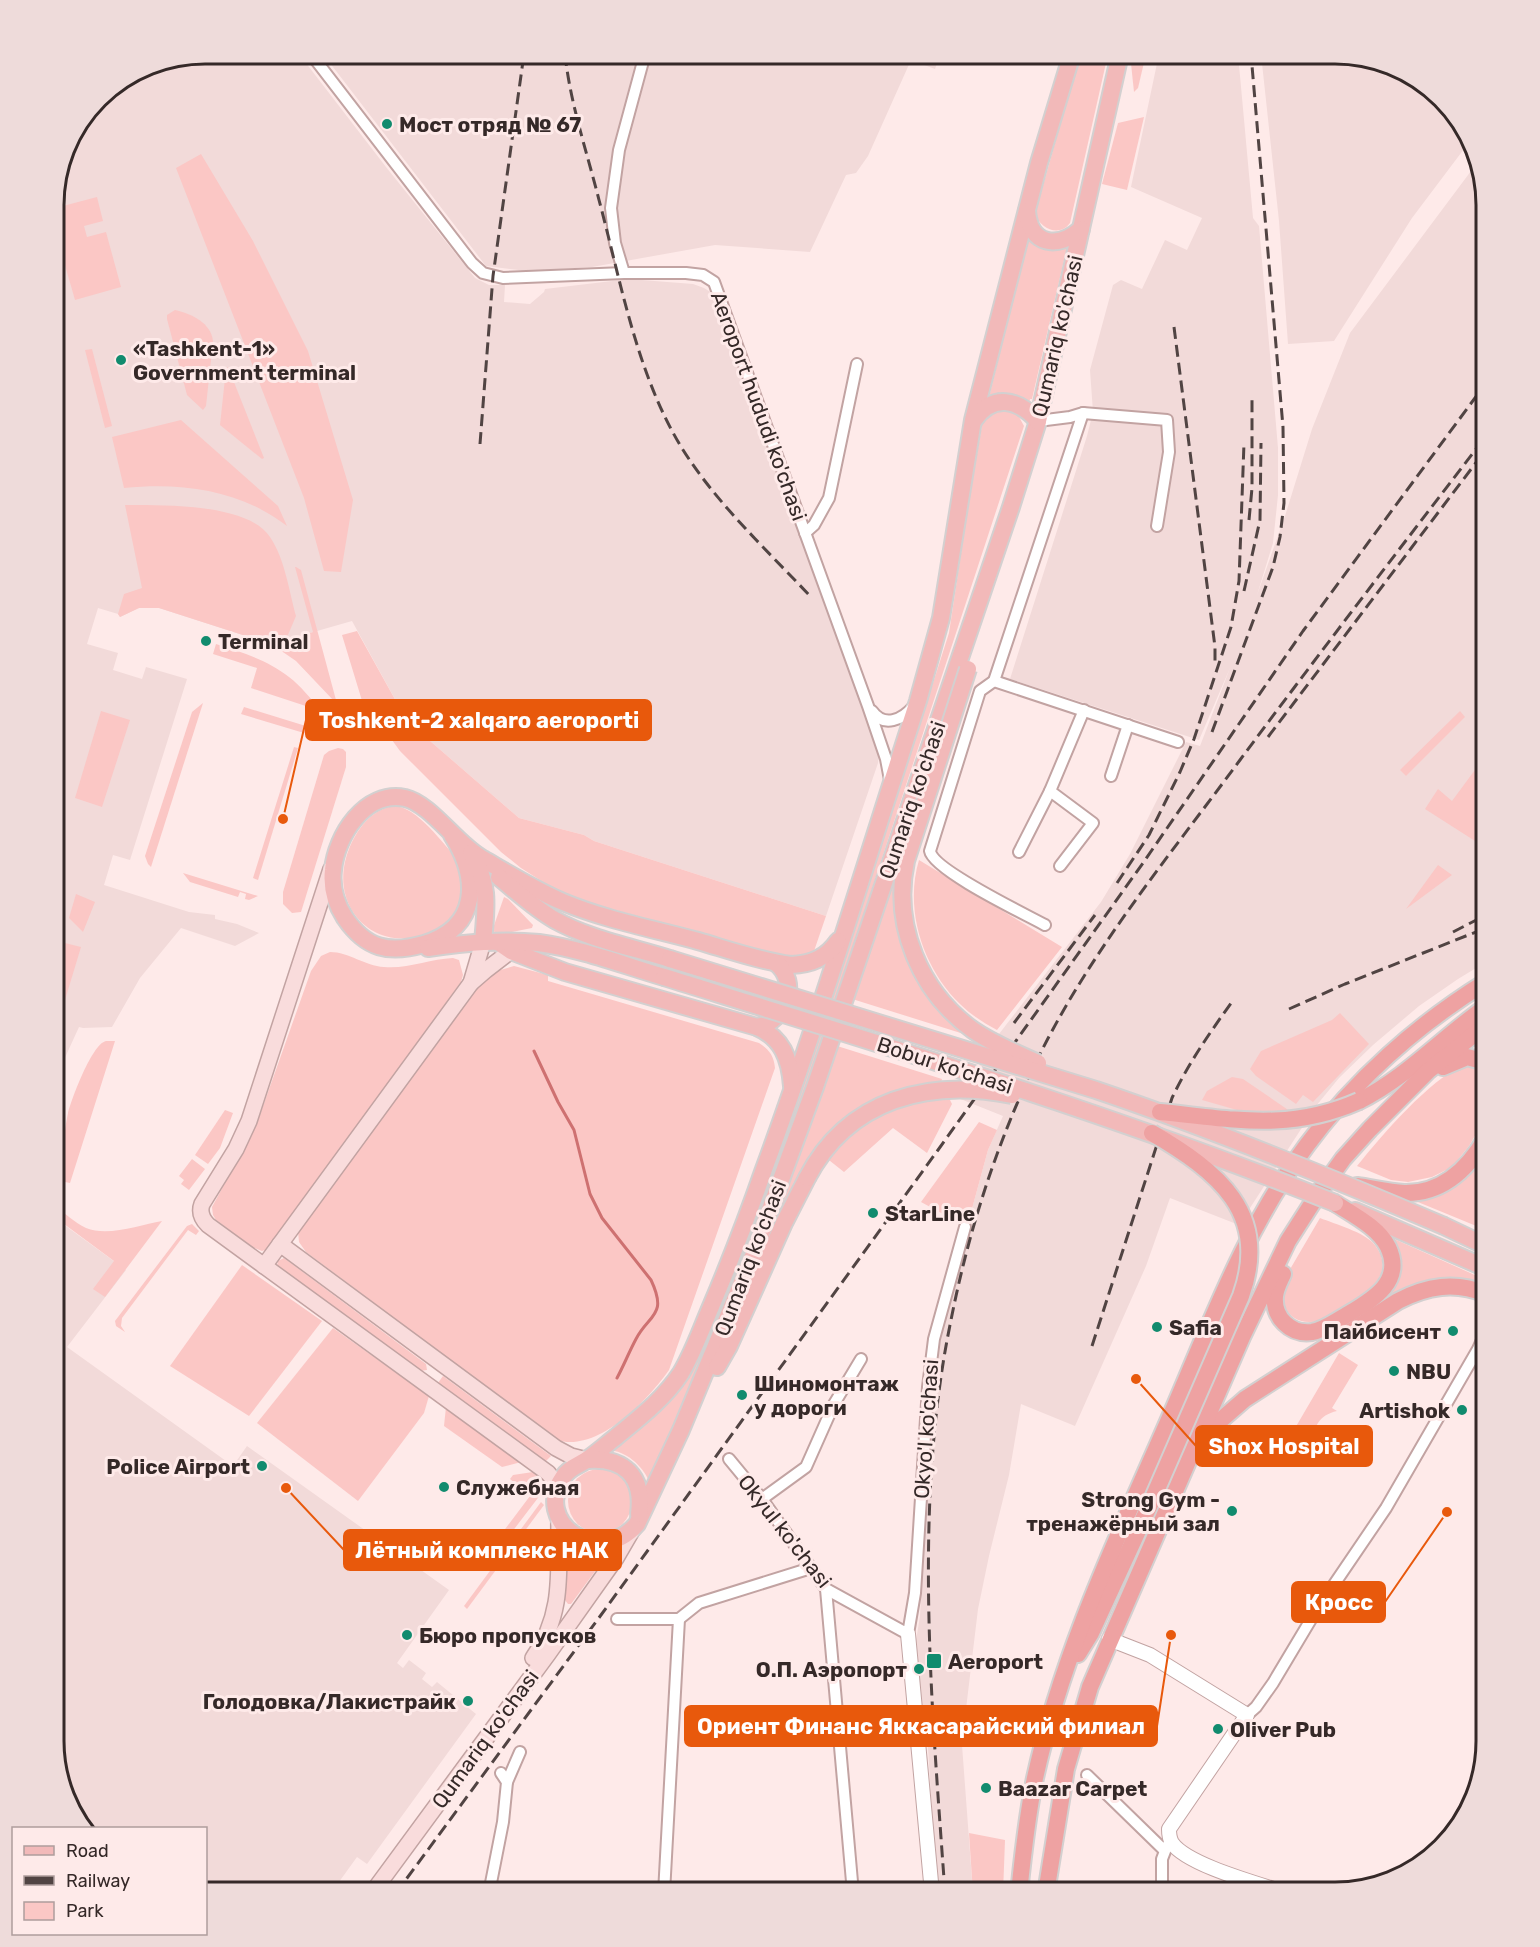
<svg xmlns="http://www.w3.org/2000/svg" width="1540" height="1947" font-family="Rubik,sans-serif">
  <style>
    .built { fill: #f2dad9 }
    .green { fill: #fbc7c5 }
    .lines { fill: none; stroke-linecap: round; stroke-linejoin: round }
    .stream { stroke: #ce7171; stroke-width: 3 }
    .minor-casing { stroke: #c2a3a2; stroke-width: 14 }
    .tertiary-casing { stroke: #c2a3a2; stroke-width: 16 }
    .secondary-casing { stroke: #c2a3a2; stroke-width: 18 }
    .primary-casing { stroke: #d3d0d0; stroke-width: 20 }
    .trunk-casing { stroke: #d3d0d0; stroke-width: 20 }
    .minor { stroke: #fff; stroke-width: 10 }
    .tertiary { stroke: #fff; stroke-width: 14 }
    .secondary { stroke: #f9dcdc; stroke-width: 15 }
    .primary { stroke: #f2b9b9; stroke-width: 16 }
    .trunk { stroke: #eea2a2; stroke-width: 16 }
    .rail { stroke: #514443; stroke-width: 3; stroke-dasharray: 12 6; stroke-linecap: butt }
    .primary-bridge-casing { stroke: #d3d0d0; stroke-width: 20; stroke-linecap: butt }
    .trunk-bridge-casing { stroke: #d3d0d0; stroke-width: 20; stroke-linecap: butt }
    .primary-bridge { stroke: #f2b9b9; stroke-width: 16 }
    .trunk-bridge { stroke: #eea2a2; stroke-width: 16 }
    .poi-dot { fill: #118b6e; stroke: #feeae9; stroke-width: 2 }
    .labels { text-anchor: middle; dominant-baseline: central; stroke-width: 6; stroke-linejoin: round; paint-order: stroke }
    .poi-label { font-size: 21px; font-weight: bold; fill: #352928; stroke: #feeae9; text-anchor: start }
    .street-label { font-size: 21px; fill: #352928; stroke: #feeae9 }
    .rim { fill: none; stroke: #352928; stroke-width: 3 }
    .leader { fill: none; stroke: #e8590c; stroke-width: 2 }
    .callout-dot { fill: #e8590c; stroke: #feeae9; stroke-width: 2 }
    .callout { fill: #e8590c; stroke: #e8590c; stroke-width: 2 }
    .callout-label { font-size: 22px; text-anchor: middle; font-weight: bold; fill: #fff }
  </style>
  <rect width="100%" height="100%" fill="#feeae9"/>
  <!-- built -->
  <g class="built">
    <polygon points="206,54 299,54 386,167 475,278 489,285 505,285 504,302 530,304 544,292 545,289 629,279 693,284 704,288 712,293 879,753 878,763 826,916 594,841 584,835 519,818 407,721 352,621 310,633 307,651 262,633 258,640 159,608 139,608 120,617 118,614 98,608 87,644 118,653 113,670 142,679 146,667 187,679 130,860 113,855 104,885 189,912 215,915 215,919 237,924 259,933 235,946 181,928 140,978 112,1027 83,1028 79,1027 63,1062 54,1088 54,195 70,138 105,92 148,65"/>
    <polygon points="323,54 940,54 935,69 911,60 868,156 856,173 846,175 810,252 715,245 592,267 527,271 486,266"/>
    <polygon points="1159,54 1238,54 1253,218 1259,226 1278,448 1278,495 1273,543 1257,595 1285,516 1312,429 1350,333 1474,167 1486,206 1486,962 1458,979 1419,1006 1373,1045 1339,1078 1316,1106 1239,1225 1170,1198 1146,1266 1075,1426 1021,1404 1009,1475 989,1556 978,1609 966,1709 962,1745 973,1893 937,1893 926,1716 916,1705 914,1653 920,1616 928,1458 940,1344 967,1227 988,1150 1003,1116 958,1098 999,1034 1101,902 1130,854 1186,742 1200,746 1230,668 1199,740 1010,679 1087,436 1093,412 1090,370 1113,285 1121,280 1142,289 1165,240 1187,250 1202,218 1131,187"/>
    <polygon points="1261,54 1344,54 1410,74 1460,121 1467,145 1412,218 1334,341 1288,344 1279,221"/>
    <polygon points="63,1224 126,1270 67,1347 233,1466 247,1446 449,1590 397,1663 403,1668 409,1660 426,1673 422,1679 432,1687 437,1682 476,1714 367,1864 357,1857 331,1893 206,1893 206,1828 83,1828 80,1826 54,1741 54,1235"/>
  </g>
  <!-- green -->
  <g class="green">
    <path d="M1080,54H1108L1070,223C1059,238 1040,228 1035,214Z"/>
    <polygon points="1130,54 1146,54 1138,88 1134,92"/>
    <polygon points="1144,117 1127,190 1102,184 1118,123"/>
    <polygon points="201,154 253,241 308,351 353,500 341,572 324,571 304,498 176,168"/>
    <path d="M58,188L63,206L97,197L103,221L84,226L87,237L106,232L121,287L75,300C69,277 44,205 58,188Z"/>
    <path d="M1028,238L1036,244L1067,247L1032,399H1030L1029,404C1015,393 1005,391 989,397Z"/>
    <path d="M175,310C192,314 211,323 213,341L206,406L203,410L187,395L167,319V315Z"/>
    <polygon points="92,349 112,426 105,428 85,350"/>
    <polygon points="228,367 264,458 262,459 220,425 226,369"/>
    <path d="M996,409L1017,413L1024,426L792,1132L729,1296L649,1481C642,1465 626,1451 608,1450L640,1427L669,1401L856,922L926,705L949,633L968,507L983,419Z"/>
    <path d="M181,420L278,506L287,526C240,490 183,482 124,488L112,437Z"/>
    <path d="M125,505C161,505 248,503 270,537C285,559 289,591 296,616L285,642L307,651L310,633L313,632L295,567H296L301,570L336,700L334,701L296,661L280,650L258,640L159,608H139L120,617L118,614L124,594L142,588Z"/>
    <polygon points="357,631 407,721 519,818 584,835 594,841 826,916 813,954 783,956 571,898 554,889 521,868 501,852 400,751 368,707 363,704 342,635"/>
    <path d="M216,644C241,652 268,660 289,677C301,686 311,699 321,711L251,688L257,668L213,654Z"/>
    <polygon points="203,703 151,867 148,864 145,856 192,712"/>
    <polygon points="244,707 322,731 320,735 314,736 241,714"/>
    <polygon points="101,711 130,720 102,807 75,798"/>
    <polygon points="1460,711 1465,717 1406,776 1400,770"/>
    <polygon points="294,747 298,748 258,880 253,878"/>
    <polygon points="338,748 343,749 346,752 346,767 301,912 292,913 283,904 283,892 324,755 329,751"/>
    <polygon points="1486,755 1486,848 1425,809 1438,789 1452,801"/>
    <path d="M393,806C416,805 444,845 459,861C464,871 462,880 461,892C461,897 462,905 460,910C454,924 441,930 428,934C371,954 327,904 349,849C357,829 371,810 393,806Z"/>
    <path d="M919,860L1062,947L997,1030C984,1023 971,1015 960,1004C923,968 904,910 919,860Z"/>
    <polygon points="1438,865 1452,875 1406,909"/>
    <polygon points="183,873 248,893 258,896 249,900 245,899 246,894 240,892 238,897 190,882"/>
    <path d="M890,876L895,877C893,945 914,992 967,1035L849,998Z"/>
    <polygon points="76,894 95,902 83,932 69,918"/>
    <polygon points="504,897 508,899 533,925 532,928 501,934 492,931"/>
    <polygon points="65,943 81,947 65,1000 54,997 54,977"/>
    <path d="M330,952C349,952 365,966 384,967C408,969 430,959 453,958L459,960L463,975L461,982L268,1249L262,1251L252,1247L216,1220L213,1215L212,1207L256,1126L311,971L321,956Z"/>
    <path d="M514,966L548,975V981L759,1043C769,1049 774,1056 775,1068L669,1370C648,1400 598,1453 557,1440L306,1252L299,1242L298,1231L478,985L497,971Z"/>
    <polygon points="1340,1013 1369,1044 1313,1102 1303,1095 1296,1104 1256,1076 1250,1069 1261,1051 1332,1020"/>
    <path d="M106,1041H115L70,1183L65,1182C64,1174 61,1166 62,1159C63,1144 65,1127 68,1113C72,1098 92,1044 106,1041Z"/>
    <polygon points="834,1045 942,1079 941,1082 952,1104 927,1153 893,1128 844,1172 815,1149 794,1182 773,1227 769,1227"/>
    <path d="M1465,1064L1486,1070V1117L1469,1146L1452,1167L1432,1177L1408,1182L1391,1180L1357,1166C1382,1135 1429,1080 1465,1064Z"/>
    <polygon points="1232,1077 1243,1079 1297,1116 1289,1125 1202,1100 1207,1091"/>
    <polygon points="225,1110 233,1113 220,1148 208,1164 195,1155"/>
    <polygon points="979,1122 997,1130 988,1150 967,1227 921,1202"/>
    <path d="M1486,1151L1481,1175L1486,1201V1230L1413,1200C1453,1186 1460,1186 1486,1151Z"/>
    <polygon points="192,1159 205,1169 189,1190 181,1184 184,1180 179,1176"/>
    <path d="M54,1208C66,1212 74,1223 86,1228C108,1237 140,1225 162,1221L105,1297L93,1289L114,1261L64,1224L54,1235Z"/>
    <path d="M1320,1218C1335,1224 1364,1232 1374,1244C1399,1275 1364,1294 1342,1308C1332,1314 1321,1322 1309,1322C1298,1322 1291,1317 1286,1309L1282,1311V1283Z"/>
    <polygon points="192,1224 199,1231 196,1235 188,1230 122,1318 121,1326 125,1332 116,1326 115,1321 187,1226"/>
    <path d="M1392,1238L1486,1280V1288L1383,1302C1404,1282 1401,1261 1392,1238Z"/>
    <polygon points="284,1258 426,1364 427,1370 420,1371 277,1266 278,1261"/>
    <polygon points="242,1265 322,1321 249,1416 170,1366"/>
    <polygon points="333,1328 429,1396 424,1413 358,1501 257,1423"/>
    <path d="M1339,1353L1358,1365L1332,1408L1337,1411C1319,1415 1311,1428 1316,1445L1292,1461L1284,1447Z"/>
    <polygon points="443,1376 551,1456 544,1463 438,1383"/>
    <polygon points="446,1407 525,1461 502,1467 444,1426"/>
    <circle cx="600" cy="1501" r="32"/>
    <polygon points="533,1472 541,1478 544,1490 489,1562 484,1557 530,1496 510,1479 513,1475"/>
    <polygon points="541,1502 544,1505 467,1609 464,1606"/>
    <polygon points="565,1536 583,1549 610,1551 571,1604 568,1604 565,1600"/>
    <polygon points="969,1833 1005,1840 1003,1893 973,1893"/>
  </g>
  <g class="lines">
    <!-- stream -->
    <path class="stream" d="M534,1051L558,1102L574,1130L590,1194L602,1218L651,1280C668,1316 649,1314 636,1339C629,1352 624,1365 617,1378"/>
    <!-- minor casing -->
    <g class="minor-casing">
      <g id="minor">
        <polyline points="311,54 472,263 483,273 503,278 624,273 686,273 703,275 714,282 868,706 886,759 890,780"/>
        <polyline points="624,273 615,243 611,208 619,150 645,54"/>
        <polyline points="1083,413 1167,420 1169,452 1157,526"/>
        <path d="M1038,421L1070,417L1083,413L994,681L980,691L930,851C933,870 1025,914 1045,925"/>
        <polyline points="805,533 814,525 829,498 857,364"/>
        <polyline points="994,681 1178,742"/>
        <path d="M872,711C884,728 902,720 914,706"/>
        <polyline points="1111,776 1128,725"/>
        <polyline points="1019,852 1050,791"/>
        <polyline points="1060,866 1093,823 1050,791 1084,710"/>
        <polyline points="729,1459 762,1499 826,1589 908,1634 915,1593 928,1387 934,1339 965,1227"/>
        <polyline points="762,1499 806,1467 834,1404 861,1359"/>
        <polyline points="826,1589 853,1893"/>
        <polyline points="617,1619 679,1619 699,1603 811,1568"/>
        <polyline points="1247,1715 1256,1707 1273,1683 1316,1611 1386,1508 1478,1349 1486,1331"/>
        <polyline points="1087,1775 1164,1850"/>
        <polyline points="507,1782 520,1752"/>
        <polyline points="489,1893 503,1822 507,1782 501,1773"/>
        <polyline points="664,1893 679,1619"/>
        <polyline points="1162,1893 1162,1859 1167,1846"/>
      </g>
    </g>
    <!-- tertiary casing -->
    <g class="tertiary-casing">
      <g id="tertiary">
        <polyline points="908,1634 932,1893"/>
        <path d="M1109,1639L1150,1655L1247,1715L1169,1829C1169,1834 1169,1838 1172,1843C1187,1865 1259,1884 1286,1893"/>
      </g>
    </g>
    <!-- secondary casing -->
    <g class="secondary-casing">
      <g id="secondary">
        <path d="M331,869L249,1121L236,1149L202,1204C199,1212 202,1219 208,1225L548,1473L553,1479L557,1495"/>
        <polyline points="471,983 483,942"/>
        <polyline points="280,1244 556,1448 571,1456 587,1460"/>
        <polyline points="264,1266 471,983 486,970 520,944"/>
        <path d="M533,1658C565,1613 558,1570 559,1517"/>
        <polyline points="372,1893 548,1654 616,1558 634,1527"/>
      </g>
    </g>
    <!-- primary casing -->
    <g class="primary-casing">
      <g id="primary">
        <path d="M1072,54L1039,163L973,420L941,618L918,701C867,858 820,1017 763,1172C747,1218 729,1264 710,1309C701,1330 693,1353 681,1373C664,1399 639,1418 616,1437C607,1444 598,1452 588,1459C580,1465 570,1467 564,1476C531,1522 598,1569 637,1524L681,1430L753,1256L815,1087L1011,507L1038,421L1120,54"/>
        <path d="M1027,211C1030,246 1058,249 1081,229"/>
        <path d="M974,420C993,393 1018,399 1038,421"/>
        <path d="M452,835C479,878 480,927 424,944C389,954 366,949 345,918C336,904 331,887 333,870C336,836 365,790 405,798C431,804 457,845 483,859C509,874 535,890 563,902C606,920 654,929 698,941C729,950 760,961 791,965C812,964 826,958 838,941"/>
        <path d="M471,853C490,883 486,908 483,942"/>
        <path d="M499,877C517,892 534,908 555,920C589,939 632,947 670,959"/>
        <path d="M498,942L511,951L565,972L757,1027C782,1038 790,1058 792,1086"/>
        <path d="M428,948C465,943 502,939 539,943C582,949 623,965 664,977"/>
        <path d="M757,1027C786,1021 800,982 776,963"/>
        <polyline points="1355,1211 1486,1268"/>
        <polyline points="1444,1226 1486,1246"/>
        <polyline points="717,1367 729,1346 784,1223 807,1178"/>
        <path d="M587,1460C624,1457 644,1476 639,1514"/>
      </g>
    </g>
    <!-- trunk casing -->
    <g class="trunk-casing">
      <g id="trunk">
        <polyline points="1443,1067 1467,1057 1486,1062"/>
        <path d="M1359,1101C1406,1078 1443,1037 1486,1007"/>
        <path d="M1357,1186C1372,1188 1388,1192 1404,1193C1442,1194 1468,1169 1486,1138"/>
        <path d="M1283,1274C1280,1281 1276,1288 1275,1296C1273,1317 1290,1335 1312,1332C1324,1330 1334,1322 1345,1316C1370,1301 1405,1283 1388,1247C1378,1227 1353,1215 1335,1203"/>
        <path d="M1201,1445L1222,1419L1245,1399L1398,1301C1427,1286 1455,1281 1486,1294"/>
        <polyline points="1078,1654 1091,1633 1153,1498"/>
        <path d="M1019,1893C1023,1854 1027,1816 1035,1778C1063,1649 1122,1528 1174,1408C1213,1317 1248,1224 1307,1145C1355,1080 1418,1024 1486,982"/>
        <polyline points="1046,1893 1066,1769 1090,1687 1242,1337 1288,1241 1320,1191 1343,1159 1370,1129 1428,1071 1486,1025"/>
      </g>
    </g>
    <!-- minor -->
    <use href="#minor" class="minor"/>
    <!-- tertiary -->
    <use href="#tertiary" class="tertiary"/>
    <!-- secondary -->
    <use href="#secondary" class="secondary"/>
    <!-- primary -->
    <use href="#primary" class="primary"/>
    <!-- trunk -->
    <use href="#trunk" class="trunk"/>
    <!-- rail -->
    <g class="rail">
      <path d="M565,54C570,103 587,152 599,200C621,282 636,371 680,445C714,501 765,548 810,596"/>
      <polyline points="1174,327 1215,647 1215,664"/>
      <polyline points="480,444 493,276 524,54"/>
      <polyline points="1249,520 1252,488 1252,400"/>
      <polyline points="1244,591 1260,520 1261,443"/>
      <polyline points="1212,732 1273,567 1280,537 1284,503 1283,427 1251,54"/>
      <polyline points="1268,737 1478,460"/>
      <polyline points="1117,883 1149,835 1180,772 1194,739 1231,627 1239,581 1244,443"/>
      <polyline points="1453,932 1486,915"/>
      <polyline points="1289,1009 1345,984 1486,928"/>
      <polyline points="1014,1023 1095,915"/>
      <path d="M1092,1346L1172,1098C1189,1062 1211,1031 1234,999"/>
      <polyline points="396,1893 601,1615 938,1150 1143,863 1303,631 1486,383"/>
      <path d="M945,1893C932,1709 913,1507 950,1325C968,1232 997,1141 1039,1056C1092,949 1170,855 1240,760C1321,651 1404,543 1486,436"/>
    </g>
    <!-- primary-bridge casing -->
    <g class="primary-bridge-casing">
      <g id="primary-bridge">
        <path d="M968,669L906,861C892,925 920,992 973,1030C993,1044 1016,1053 1038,1063"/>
        <path d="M670,959L1096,1090C1214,1130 1330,1177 1444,1226"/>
        <path d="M664,977C890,1047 1116,1115 1335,1203"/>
        <path d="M807,1178C848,1099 929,1078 1012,1095"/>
      </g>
    </g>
    <!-- trunk-bridge casing -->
    <g class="trunk-bridge-casing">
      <g id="trunk-bridge">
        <path d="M1160,1112C1233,1119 1289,1132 1359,1101"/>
        <path d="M1152,1133C1217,1171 1271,1213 1241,1296L1153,1498"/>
      </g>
    </g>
    <!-- primary-bridge -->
    <use href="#primary-bridge" class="primary-bridge"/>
    <!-- trunk-bridge -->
    <use href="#trunk-bridge" class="trunk-bridge"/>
  </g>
  <!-- markers -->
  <g class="poi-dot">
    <circle cx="387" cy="124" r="6"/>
    <circle cx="121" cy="360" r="6"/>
    <circle cx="206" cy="641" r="6"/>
    <circle cx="873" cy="1213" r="6"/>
    <circle cx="1157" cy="1327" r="6"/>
    <circle cx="1453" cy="1331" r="6"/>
    <circle cx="1394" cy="1371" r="6"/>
    <circle cx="742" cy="1395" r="6"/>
    <circle cx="1462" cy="1410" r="6"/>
    <circle cx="262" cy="1466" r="6"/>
    <circle cx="444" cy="1487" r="6"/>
    <circle cx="1232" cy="1511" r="6"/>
    <circle cx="407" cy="1635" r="6"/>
    <rect x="926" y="1653" width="16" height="16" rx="3"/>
    <circle cx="919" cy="1669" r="6"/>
    <circle cx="468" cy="1701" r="6"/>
    <circle cx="1218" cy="1729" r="6"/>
    <circle cx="986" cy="1788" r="6"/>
  </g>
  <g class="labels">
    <!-- poi labels -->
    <g class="poi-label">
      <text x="399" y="124">Мост отряд № 67</text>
      <text x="133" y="348">«Tashkent-1»<tspan x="133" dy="24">Government terminal</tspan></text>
      <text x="218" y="641">Terminal</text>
      <text x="885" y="1213">StarLine</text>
      <text x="1169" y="1327">Safia</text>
      <text x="1441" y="1331" text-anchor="end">Пайбисент</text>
      <text x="1406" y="1371">NBU</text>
      <text x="754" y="1383">Шиномонтаж<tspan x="754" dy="24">у дороги</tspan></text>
      <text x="1450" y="1410" text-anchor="end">Artishok</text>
      <text x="250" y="1466" text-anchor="end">Police Airport</text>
      <text x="456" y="1487">Служебная</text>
      <text x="1220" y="1499" text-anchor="end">Strong Gym -<tspan x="1220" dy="24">тренажёрный зал</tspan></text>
      <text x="419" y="1635">Бюро пропусков</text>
      <text x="948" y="1661">Aeroport</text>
      <text x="907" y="1669" text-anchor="end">О.П. Аэропорт</text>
      <text x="456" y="1701" text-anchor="end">Голодовка/Лакистрайк</text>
      <text x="1230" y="1729">Oliver Pub</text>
      <text x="998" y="1788">Baazar Carpet</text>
    </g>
    <!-- street labels -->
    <g class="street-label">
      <text transform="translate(1057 336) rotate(-77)">Qumariq ko'chasi</text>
      <text transform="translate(759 406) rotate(70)">Aeroport hududi ko'chasi</text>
      <text transform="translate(912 800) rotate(-71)">Qumariq ko'chasi</text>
      <text transform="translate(945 1065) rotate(18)">Bobur ko'chasi</text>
      <text transform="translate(750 1258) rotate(-69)">Qumariq ko'chasi</text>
      <text transform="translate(926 1429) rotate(-86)">Okyo'l ko'chasi</text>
      <text transform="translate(785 1531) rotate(52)">Okyul ko'chasi</text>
      <text transform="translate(485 1739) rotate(-54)">Qumariq ko'chasi</text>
    </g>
  </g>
  <!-- crop -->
  <path d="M0 0H1540V1947H0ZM205 64H1335A141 141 0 0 1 1476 205V1741A141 141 0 0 1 1335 1882H205A141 141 0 0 1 64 1741V205A141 141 0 0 1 205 64Z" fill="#eedbda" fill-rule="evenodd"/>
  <path class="rim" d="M205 64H1335A141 141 0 0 1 1476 205V1741A141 141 0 0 1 1335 1882H205A141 141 0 0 1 64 1741V205A141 141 0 0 1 205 64Z"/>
  <!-- callouts -->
  <path class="leader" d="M283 819L306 720M1136 1379L1196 1446M286 1488L344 1550M1447 1512L1385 1602M1171 1635L1157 1726"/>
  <g class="callout-dot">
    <circle cx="283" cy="819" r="6"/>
    <circle cx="1136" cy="1379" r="6"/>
    <circle cx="286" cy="1488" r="6"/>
    <circle cx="1447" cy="1512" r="6"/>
    <circle cx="1171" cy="1635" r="6"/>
  </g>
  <g class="callout">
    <rect x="306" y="700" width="345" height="40" rx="6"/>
    <rect x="1196" y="1426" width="176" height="40" rx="6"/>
    <rect x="344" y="1530" width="277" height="40" rx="6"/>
    <rect x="1292" y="1582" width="93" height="40" rx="6"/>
    <rect x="685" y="1706" width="472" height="40" rx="6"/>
  </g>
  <g class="callout-label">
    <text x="479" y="728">Toshkent-2 xalqaro aeroporti</text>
    <text x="1284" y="1454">Shox Hospital</text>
    <text x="482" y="1558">Лётный комплекс НАК</text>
    <text x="1339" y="1610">Кросс</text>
    <text x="921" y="1734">Ориент Финанс Яккасарайский филиал</text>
  </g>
  <!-- legend -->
  <rect x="12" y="1827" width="195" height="108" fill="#feeae9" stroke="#ae9d9c" stroke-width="1.5"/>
  <rect x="24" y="1846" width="30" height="9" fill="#f2b9b9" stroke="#ae9d9c" stroke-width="1.5"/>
  <text x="66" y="1857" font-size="18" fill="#352928">Road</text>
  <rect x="24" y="1876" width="30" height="9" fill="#514443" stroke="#ae9d9c" stroke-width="1.5"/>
  <text x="66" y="1887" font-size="18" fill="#352928">Railway</text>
  <rect x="24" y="1902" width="30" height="18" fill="#fbc7c5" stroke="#ae9d9c" stroke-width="1.5"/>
  <text x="66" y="1917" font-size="18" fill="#352928">Park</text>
</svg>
